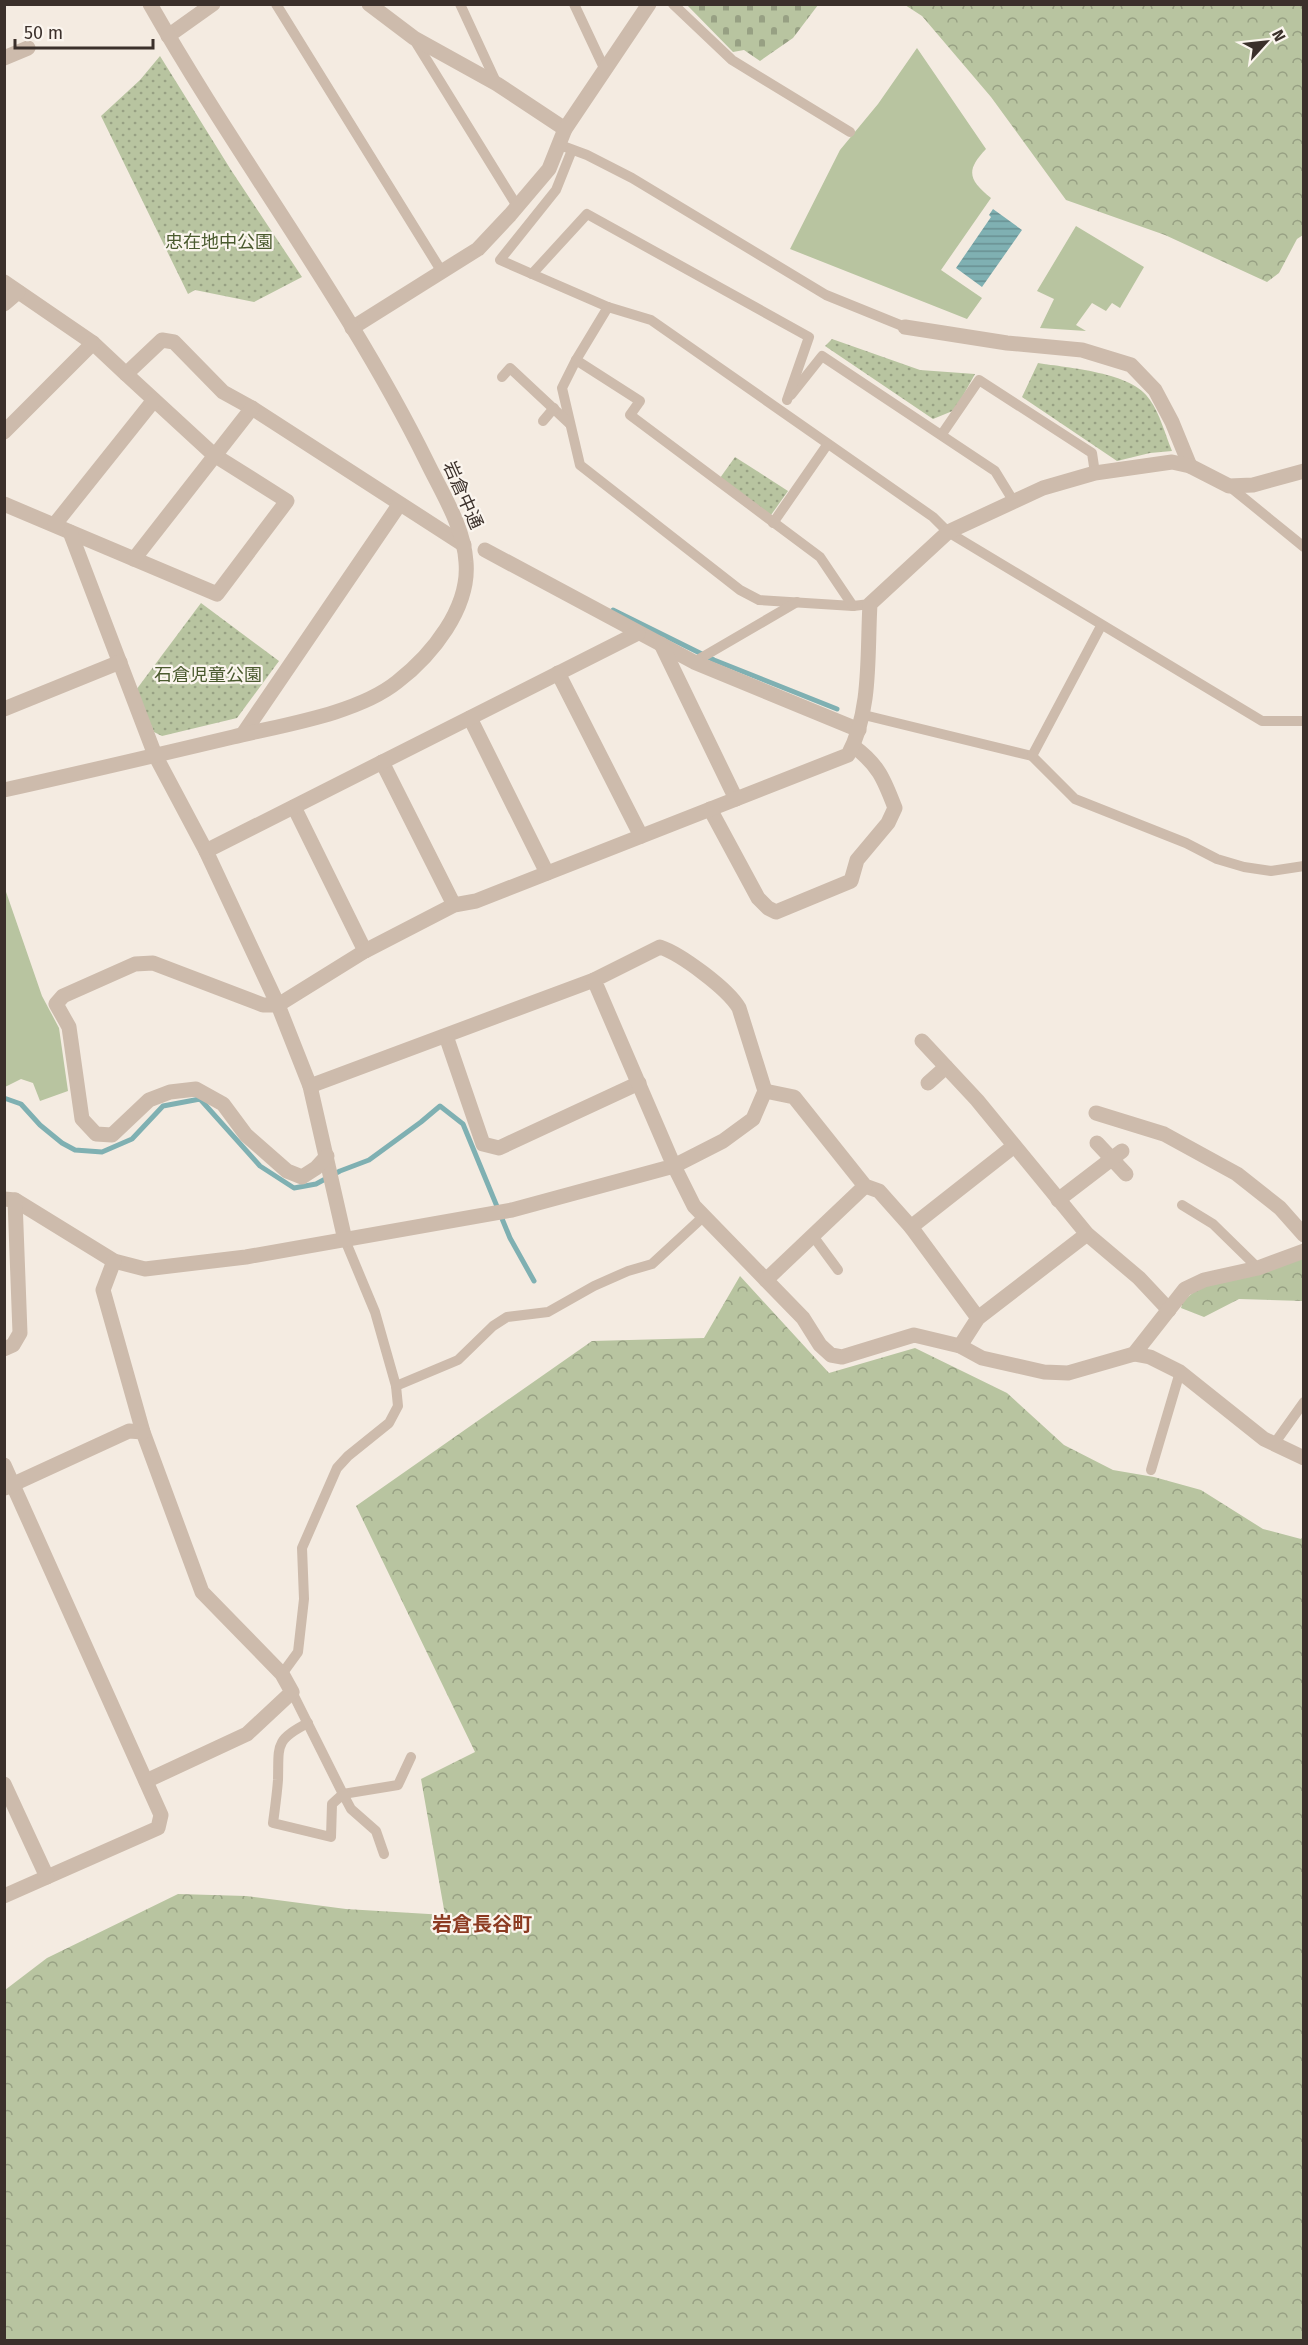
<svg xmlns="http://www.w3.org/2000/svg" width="1308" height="2345" font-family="'Fira Sans','Noto Sans JP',sans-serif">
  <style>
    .forest { fill: url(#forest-crowns) }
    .cemetery { fill: url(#cemetery-stones) }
    .park { fill: url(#park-dots) }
    .pitch { fill: #b8c4a0 }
    .water { fill: url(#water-rules) }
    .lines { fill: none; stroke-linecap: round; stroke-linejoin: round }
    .stream { stroke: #7fb0b2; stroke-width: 5 }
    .service { stroke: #cdbbac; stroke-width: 10 }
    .minor { stroke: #cdbbac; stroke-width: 15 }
    .tertiary { stroke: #cdbbac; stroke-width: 15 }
    .labels { text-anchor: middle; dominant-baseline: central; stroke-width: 4.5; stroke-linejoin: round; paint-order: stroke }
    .park-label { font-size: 18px; fill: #4a5a2e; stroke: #fbf5ee }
    .street-label { font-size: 18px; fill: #3b302b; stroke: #fbf5ee }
    .neighbourhood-label { font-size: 20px; font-weight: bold; fill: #8c3b22; stroke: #fbf5ee }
  </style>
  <defs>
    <pattern id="forest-crowns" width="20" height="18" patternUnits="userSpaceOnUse" patternTransform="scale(1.5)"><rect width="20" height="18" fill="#b8c4a0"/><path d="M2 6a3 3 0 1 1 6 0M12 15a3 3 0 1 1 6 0" fill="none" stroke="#97a083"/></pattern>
    <pattern id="cemetery-stones" width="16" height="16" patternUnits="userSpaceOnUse" patternTransform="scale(1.5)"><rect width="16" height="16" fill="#b8c4a0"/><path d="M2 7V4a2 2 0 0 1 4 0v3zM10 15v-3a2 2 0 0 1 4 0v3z" fill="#97a083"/></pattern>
    <pattern id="park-dots" width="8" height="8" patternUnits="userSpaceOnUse" patternTransform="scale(1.5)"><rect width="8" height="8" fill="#b8c4a0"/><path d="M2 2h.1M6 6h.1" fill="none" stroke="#97a083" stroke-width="1.8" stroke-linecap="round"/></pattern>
    <pattern id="water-rules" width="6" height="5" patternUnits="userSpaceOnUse" patternTransform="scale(1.5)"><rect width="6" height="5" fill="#7fb0b2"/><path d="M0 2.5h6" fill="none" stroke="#699091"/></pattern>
  </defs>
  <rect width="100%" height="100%" fill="#f4ebe1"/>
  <!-- forest -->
  <g class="forest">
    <polygon points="905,5 1303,5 1303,235 1297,239 1279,273 1267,282 1165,235 1066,200 991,97 922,16"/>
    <polygon points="1303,1247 1303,1301 1239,1299 1204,1317 1181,1308 1183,1301 1200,1287"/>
    <polygon points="740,1276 829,1373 915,1348 1007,1393 1064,1445 1113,1470 1154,1477 1201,1490 1263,1529 1301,1539 1303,1536 1303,2340 5,2340 5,1990 47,1958 178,1894 246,1896 346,1909 445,1915 421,1779 475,1752 356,1506 592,1341 704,1338"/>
  </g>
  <!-- cemetery -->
  <polygon class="cemetery" points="687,5 818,5 793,38 760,61 744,50 733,52"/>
  <!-- park -->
  <g class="park">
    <polygon points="160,56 231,170 302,277 254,302 195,290 188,294 101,116 140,80"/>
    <polygon points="832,339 920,370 975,374 955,410 933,419 825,346"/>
    <path d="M1038,363C1068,368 1133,372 1150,400C1160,414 1165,434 1172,451L1150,453L1117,461L1022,397Z"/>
    <polygon points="735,457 788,491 771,515 720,478"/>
    <polygon points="201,603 279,661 237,718 162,736 154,732 136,690"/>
  </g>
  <!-- pitch -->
  <g class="pitch">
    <path d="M917,48L986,149C965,171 969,180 991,198L941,270L982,298L967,319L790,249L840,150L878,104Z"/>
    <polygon points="1076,226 1144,267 1120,308 1112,303 1106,311 1092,303 1076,325 1086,331 1040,328 1054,299 1037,291"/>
    <polygon points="4,886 42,996 59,1028 68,1091 40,1101 33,1083 21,1079 5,1087"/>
  </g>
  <!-- water -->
  <polygon class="water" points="993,209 1022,230 982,287 956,268 991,217 989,215"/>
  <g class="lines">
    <!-- stream -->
    <g class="stream">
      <polyline points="613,610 714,660 837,709"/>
      <polyline points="4,1098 21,1104 40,1125 62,1143 75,1150 102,1152 132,1139 163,1106 200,1099 260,1166 294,1188 316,1184 340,1171 369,1160 421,1122 440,1106 463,1124 510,1238 534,1281"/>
    </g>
    <!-- service -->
    <g class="service">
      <polyline points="276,4 442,272"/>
      <polyline points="460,4 497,84"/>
      <polyline points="574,4 605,70"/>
      <polyline points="673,4 732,60 850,132"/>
      <polyline points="415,41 517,206"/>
      <polyline points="560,145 587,155 632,178 826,295 905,327"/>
      <polyline points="532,274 500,260 556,190 572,150"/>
      <polyline points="608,307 576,360 562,388 580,465 740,590 759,600 853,606 870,604"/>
      <polyline points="576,360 640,401 630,415 820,557 853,606"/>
      <polyline points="502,377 510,368 570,424"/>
      <polyline points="791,395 822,356 995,471 1014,502"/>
      <polyline points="787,400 809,337 587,214 532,274 608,307 651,320 933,517 948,532 1262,721 1304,721"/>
      <polyline points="543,421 554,408"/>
      <polyline points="942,434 979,380 1092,453 1095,473"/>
      <polyline points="1229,486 1304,547"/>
      <polyline points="773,523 827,445"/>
      <polyline points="694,662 797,602"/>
      <polyline points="864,715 1032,756 1075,799 1186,843 1217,859 1244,867 1271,871 1304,866"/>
      <polyline points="1032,756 1101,626"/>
      <polyline points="1182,1205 1213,1224 1258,1268"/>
      <polyline points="813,1236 838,1270"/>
      <polyline points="396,1386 458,1360 493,1326 507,1317 548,1312 594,1286 628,1271 652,1264 703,1217"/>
      <polyline points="1274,1444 1304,1402"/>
      <polyline points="1151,1470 1180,1372"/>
      <polyline points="282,1674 298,1652 304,1599 302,1548 337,1468 348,1456 389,1423 398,1406 396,1386 375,1312 345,1240"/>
      <polyline points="292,1692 343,1794 398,1785 411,1757"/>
      <path d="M308,1723C274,1740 279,1746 278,1780C277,1794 275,1808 273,1823L331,1837L332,1804L343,1794L351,1809L376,1831L384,1854"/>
    </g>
    <!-- minor -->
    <g class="minor">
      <polyline points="369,4 414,38 497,84 565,129"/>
      <polyline points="168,36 213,4"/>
      <polyline points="4,58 28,48"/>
      <polyline points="4,282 93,343 126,374 162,340 174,342 223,392 252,408 464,545"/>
      <polyline points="4,304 18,292"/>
      <polyline points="905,327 1007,343 1082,350 1131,365 1155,390 1172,422 1190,466"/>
      <polyline points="352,328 478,249 510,215 549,169 565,129 649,4"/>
      <polyline points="4,432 93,343"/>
      <polyline points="4,504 217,594 287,501 214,455 126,374"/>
      <polyline points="55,524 154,400"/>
      <polyline points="70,532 155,755 206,851 278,1005 310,1086 345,1240"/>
      <polyline points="485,550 694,662 859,730"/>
      <polyline points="134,559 252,408"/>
      <polyline points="661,644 736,799"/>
      <polyline points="558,673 641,836"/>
      <polyline points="4,709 120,662"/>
      <polyline points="470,718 547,873"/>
      <polyline points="243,734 399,505"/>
      <polyline points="382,762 454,905"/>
      <polyline points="294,807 365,951"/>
      <path d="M710,809L758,898L768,908L776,912L851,881L857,860L888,823L895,808C884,779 878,764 853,746"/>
      <polyline points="206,851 638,633"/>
      <polyline points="446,1036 483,1144 499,1148 639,1083"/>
      <polyline points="922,1041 977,1100 1087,1234 1139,1278 1169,1310"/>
      <polyline points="928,1083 946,1067"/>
      <polyline points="310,1086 594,980"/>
      <polyline points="765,1091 794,1097 865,1186 879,1191 911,1227 978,1318"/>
      <polyline points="1096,1113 1164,1134 1237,1174 1280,1208 1304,1235"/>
      <polyline points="1097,1143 1126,1174"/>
      <path d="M327,1156L316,1168L302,1177L287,1171L246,1135L223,1104L196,1089L170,1092L149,1100L112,1135L96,1134L82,1119L69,1027L56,1004L63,996L135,964L153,963L263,1005H278L365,951L454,905L476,901L848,755C872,711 867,652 870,604L948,532L1043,488L1095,473L1172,462L1190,466L1229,486L1253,485L1304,471"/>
      <path d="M4,1199L15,1200L114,1261L145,1269L246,1257L512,1210L674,1166L723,1141L753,1119L765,1091L739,1008C728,989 681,954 660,947L594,980L674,1166L694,1206L803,1318L820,1345L831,1355L842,1357L914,1335L960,1346L982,1358L1044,1372L1068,1373L1134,1354L1185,1289L1204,1280L1258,1268L1304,1251"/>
      <polyline points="1058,1200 1122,1151"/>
      <polyline points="911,1227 1014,1146"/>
      <polyline points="114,1261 103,1290 143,1432 202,1592 282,1674 292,1692 247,1734 146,1781"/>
      <polyline points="766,1280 865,1186"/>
      <polyline points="960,1346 978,1318 1087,1234"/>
      <polyline points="4,1349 13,1345 20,1333 15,1200"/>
      <polyline points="1134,1354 1150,1357 1180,1372 1264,1439 1304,1458"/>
      <polyline points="4,1465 161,1815 158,1828 4,1896"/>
      <polyline points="5,1488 129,1431 143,1432"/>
      <polyline points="4,1784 47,1877"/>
    </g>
    <!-- tertiary -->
    <path class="tertiary" d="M4,790C81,773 157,755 233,737C282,725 357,714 397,682C432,655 470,608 466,562C464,527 442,493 427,462C348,302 238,159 150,4"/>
  </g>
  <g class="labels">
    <!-- park labels -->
    <g class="park-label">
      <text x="219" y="242">忠在地中公園</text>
      <text x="208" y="675">石倉児童公園</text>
    </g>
    <!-- street labels -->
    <g class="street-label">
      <text transform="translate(463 495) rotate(66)">岩倉中通</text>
    </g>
    <!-- neighbourhood labels -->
    <g class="neighbourhood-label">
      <text x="482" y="1924">岩倉長谷町</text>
    </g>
  </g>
  <!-- border -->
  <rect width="1308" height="2345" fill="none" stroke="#3b302b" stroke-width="12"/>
  <!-- north arrow -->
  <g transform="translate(1266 42) rotate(63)" stroke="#fbf5ee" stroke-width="4.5" paint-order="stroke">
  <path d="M0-4.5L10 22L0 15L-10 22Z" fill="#3b302b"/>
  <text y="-9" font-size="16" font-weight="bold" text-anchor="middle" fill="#3b302b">N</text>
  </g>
  <!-- scale -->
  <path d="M15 39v9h138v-9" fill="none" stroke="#3b302b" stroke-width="3"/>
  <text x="24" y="39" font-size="18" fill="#3b302b" stroke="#fbf5ee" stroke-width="4.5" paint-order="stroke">50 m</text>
</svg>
